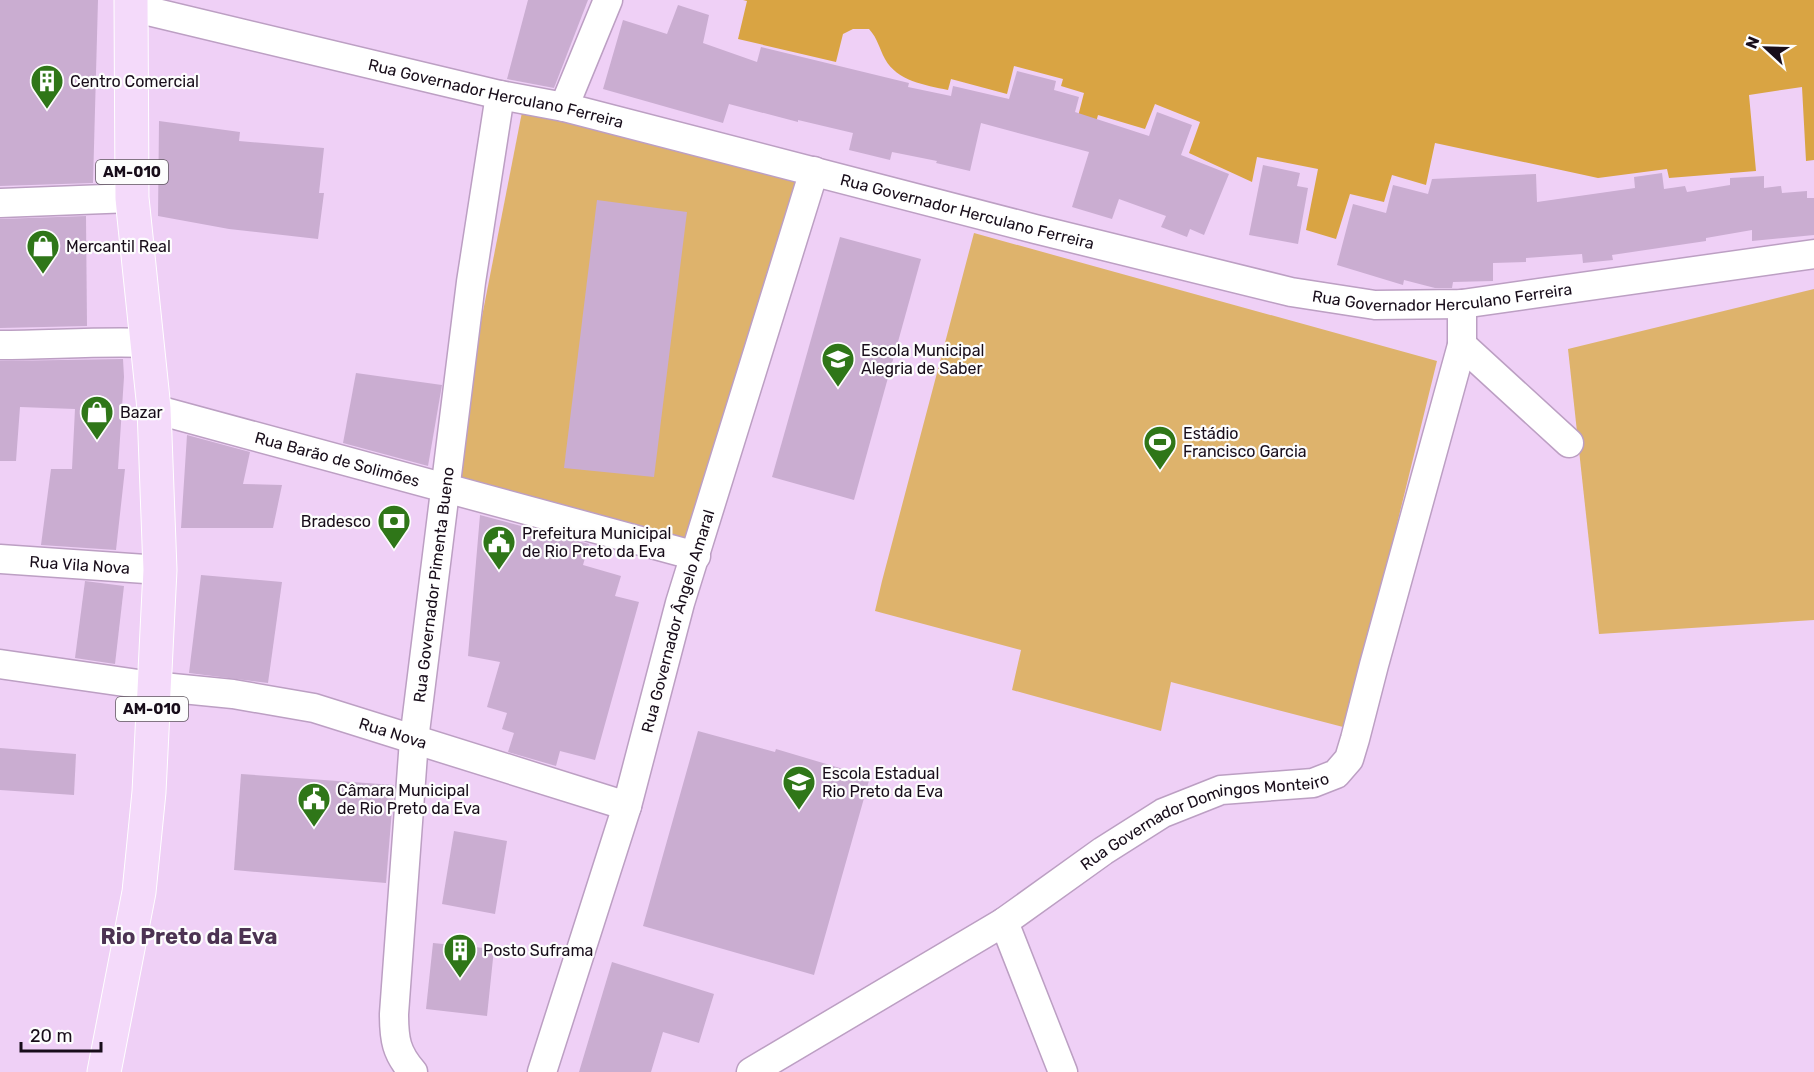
<svg xmlns="http://www.w3.org/2000/svg" width="1814" height="1072" font-family="Rubik,sans-serif">
  <style>
    .green { fill: #deb36c }
    .forest { fill: #d9a443 }
    .building { fill: #caadd1 }
    .lines { fill: none; stroke-linecap: round; stroke-linejoin: round }
    .minor-casing { stroke: #bc9fc3; stroke-width: 31 }
    .primary-casing { stroke: #fff; stroke-width: 35 }
    .minor { stroke: #fff; stroke-width: 28 }
    .primary { stroke: #f4dafa; stroke-width: 33 }
    .labels { text-anchor: middle; dominant-baseline: central; stroke-width: 4.5; stroke-linejoin: round; paint-order: stroke }
    .shield { fill: #fdfdfd; stroke: #5d555e; stroke-width: 1.5 }
    .shield-label { font-size: 15px; font-weight: bold; fill: #180d1a }
    .poi-label { font-size: 16px; fill: #180d1a; stroke: #fdfdfd; text-anchor: start }
    .street-label { font-size: 16px; fill: #180d1a; stroke: #fdfdfd }
    .district-label { font-size: 22px; font-weight: bold; fill: #4c3352; stroke: #fdfdfd }
  </style>
  <rect width="100%" height="100%" fill="#efd0f6"/>
  <!-- green -->
  <g class="green">
    <polygon points="523,107 799,177 696,541 451,475"/>
    <polygon points="974,233 1437,361 1347,728 1171,682 1161,731 1012,690 1021,650 875,611 882,581"/>
    <polygon points="1814,289 1814,620 1599,634 1568,349"/>
  </g>
  <!-- forest -->
  <path class="forest" d="M743,0H1814V160L1806,161L1802,87L1749,95L1756,171L1669,178L1667,169L1598,178L1435,143L1426,185L1392,175L1384,202L1350,194L1336,239L1306,230L1318,169L1257,157L1252,182L1189,153L1200,122L1155,104L1145,129L1098,115L1093,133L1075,128L1084,93L1061,86L1063,79L1014,66L1007,94L951,79L948,90C925,85 897,81 885,59C879,48 878,39 869,29H853L843,34L836,62L738,39L747,1Z"/>
  <!-- building -->
  <g class="building">
    <polygon points="0,0 98,0 93,183 0,186"/>
    <polygon points="528,0 588,0 554,88 507,79"/>
    <polygon points="678,5 709,15 703,43 757,62 761,47 909,83 908,87 951,96 953,86 1009,99 1017,71 1056,81 1054,90 1079,97 1075,112 1149,136 1157,112 1192,125 1181,155 1229,174 1204,235 1190,229 1187,237 1161,227 1166,216 1119,199 1112,219 1072,207 1089,152 981,123 970,171 936,163 937,161 892,152 890,160 849,150 853,133 798,120 798,122 729,104 723,123 603,89 623,20 667,34"/>
    <polygon points="159,121 240,132 239,141 324,148 319,193 324,193 318,239 229,229 158,216"/>
    <polygon points="1263,165 1300,173 1297,186 1308,188 1298,244 1249,235"/>
    <polygon points="1662,173 1664,189 1685,186 1687,192 1730,185 1730,178 1764,176 1764,188 1781,186 1782,193 1807,191 1807,198 1814,198 1814,235 1752,241 1752,230 1706,238 1706,241 1612,255 1613,260 1583,263 1582,254 1526,258 1526,262 1493,263 1493,281 1453,282 1452,288 1435,288 1404,280 1403,285 1337,265 1353,204 1386,213 1393,185 1428,194 1432,179 1536,174 1537,202 1635,188 1634,177"/>
    <polygon points="597,200 687,212 654,477 564,468"/>
    <polygon points="86,216 87,326 0,328 0,219"/>
    <polygon points="840,237 921,259 854,500 772,477"/>
    <polygon points="123,359 124,377 118,469 125,469 116,550 41,545 51,469 72,469 75,409 20,407 16,461 0,461 0,361"/>
    <polygon points="356,373 442,385 428,466 343,443"/>
    <polygon points="187,435 250,452 243,484 282,485 273,528 181,528"/>
    <polygon points="480,515 589,544 583,565 621,576 615,596 639,602 595,760 560,751 556,766 508,752 514,733 502,729 507,713 487,707 500,662 468,656"/>
    <polygon points="201,575 282,582 268,683 189,673"/>
    <polygon points="85,581 124,586 115,664 75,658"/>
    <polygon points="698,731 775,752 776,749 870,777 814,975 643,926"/>
    <polygon points="0,748 76,754 74,795 0,790"/>
    <polygon points="241,774 394,785 386,883 234,870"/>
    <polygon points="454,831 507,841 495,914 442,904"/>
    <polygon points="433,943 494,949 487,1016 426,1009"/>
    <polygon points="612,962 714,994 699,1043 663,1032 651,1072 579,1072"/>
  </g>
  <g class="lines">
    <!-- minor casing -->
    <g class="minor-casing">
      <g id="minor">
        <path id="s1" d="M131,7L500,95L564,107L1035,229L1291,292L1375,305L1462,304L1814,254"/>
        <polyline points="564,107 608,0"/>
        <polyline points="0,203 132,198"/>
        <path d="M0,345C49,345 99,341 148,343"/>
        <polyline points="1462,345 1569,443"/>
        <path id="s2" d="M154,409L696,556"/>
        <path id="s3" d="M0,559L160,570"/>
        <path id="s4" d="M0,664L152,686L233,694L314,708L627,806"/>
        <polyline points="1004,922 1063,1072"/>
        <path id="s5" d="M413,1072C396,1053 394,1039 394,1014L414,740L471,282L500,95"/>
        <path id="s6" d="M542,1072L627,806L680,603L814,171"/>
        <path id="s7" d="M751,1072L1004,922L1103,851L1163,813L1221,790L1313,783L1336,774L1349,759L1355,739L1374,665L1462,345V304"/>
      </g>
    </g>
    <!-- primary casing -->
    <g class="primary-casing">
      <polyline id="primary" points="104,1072 139,892 149,792 160,570 154,409 132,198 131,0"/>
    </g>
    <!-- minor -->
    <use href="#minor" class="minor"/>
    <!-- primary -->
    <use href="#primary" class="primary"/>
  </g>
  <!-- icons -->
  <defs>
    <g id="building-pin" transform="scale(1.725)"><path d="M0 17L-7.5 6A9.5 9.5 0 1 1 7.5 6Z" fill="#2f7618" stroke="#fdfdfd"/><path d="M-4-6H4V6H1V3H-1V6H-4ZM-2.5-4.3h1.7v1.8h-1.7ZM.8-4.3h1.7v1.8H.8ZM-2.5-1h1.7V.8h-1.7ZM.8-1h1.7V.8H.8Z" fill="#fff"/></g>
    <g id="shop-pin" transform="scale(1.725)"><path d="M0 17L-7.5 6A9.5 9.5 0 1 1 7.5 6Z" fill="#2f7618" stroke="#fdfdfd"/><path d="M-5-2.5h2.3a2.7 3.5 0 0 1 5.4 0H5L5.5 6h-11ZM-1.5-2.5h3a1.5 2.3 0 0 0-3 0Z" fill="#fff"/></g>
    <g id="school-pin" transform="scale(1.725)"><path d="M0 17L-7.5 6A9.5 9.5 0 1 1 7.5 6Z" fill="#2f7618" stroke="#fdfdfd"/><path d="M0-5L7-2L0 1L-7-2ZM-4 1L0 2.5L4 1V4Q0 6-4 4Z" fill="#fff"/></g>
    <g id="stadium-pin" transform="scale(1.725)"><path d="M0 17L-7.5 6A9.5 9.5 0 1 1 7.5 6Z" fill="#2f7618" stroke="#fdfdfd"/><path d="M0-5a6.5 5 0 1 0 0 10a6.5 5 0 1 0 0-10ZM-3.5-1.8h7v3.6h-7Z" fill="#fff"/></g>
    <g id="bank-pin" transform="scale(1.725)"><path d="M0 17L-7.5 6A9.5 9.5 0 1 1 7.5 6Z" fill="#2f7618" stroke="#fdfdfd"/><path d="M-6-4H6V4H-6ZM0-2.3a2.3 2.3 0 1 0 0 4.6a2.3 2.3 0 1 0 0-4.6Z" fill="#fff"/></g>
    <g id="civic-pin" transform="scale(1.725)"><path d="M0 17L-7.5 6A9.5 9.5 0 1 1 7.5 6Z" fill="#2f7618" stroke="#fdfdfd"/><path d="M-.6-6.5H3V-4.5H.6V-3L4-1V1h2V6H-6V1h2V-1L-.6-3ZM-1.2 2.5V6h2.4V2.5Z" fill="#fff"/></g>
  </defs>
  <g fill-rule="evenodd">
    <use href="#building-pin" x="47" y="81"/>
    <use href="#shop-pin" x="43" y="246"/>
    <use href="#school-pin" x="838" y="359"/>
    <use href="#shop-pin" x="97" y="412"/>
    <use href="#stadium-pin" x="1160" y="442"/>
    <use href="#bank-pin" x="394" y="521"/>
    <use href="#civic-pin" x="499" y="542"/>
    <use href="#school-pin" x="799" y="782"/>
    <use href="#civic-pin" x="314" y="799"/>
    <use href="#building-pin" x="460" y="950"/>
  </g>
  <g class="labels">
    <!-- shield labels -->
    <g class="shield">
      <rect x="96" y="160" width="72" height="24" rx="4.5"/>
      <rect x="116" y="697" width="72" height="24" rx="4.5"/>
    </g>
    <g class="shield-label">
      <text x="132" y="172">AM-010</text>
      <text x="152" y="709">AM-010</text>
    </g>
    <!-- poi labels -->
    <g class="poi-label">
      <text x="70" y="81">Centro Comercial</text>
      <text x="66" y="246">Mercantil Real</text>
      <text x="861" y="350">Escola Municipal<tspan x="861" dy="18">Alegria de Saber</tspan></text>
      <text x="120" y="412">Bazar</text>
      <text x="1183" y="433">Estádio<tspan x="1183" dy="18">Francisco Garcia</tspan></text>
      <text x="371" y="521" text-anchor="end">Bradesco</text>
      <text x="522" y="533">Prefeitura Municipal<tspan x="522" dy="18">de Rio Preto da Eva</tspan></text>
      <text x="822" y="773">Escola Estadual<tspan x="822" dy="18">Rio Preto da Eva</tspan></text>
      <text x="337" y="790">Câmara Municipal<tspan x="337" dy="18">de Rio Preto da Eva</tspan></text>
      <text x="483" y="950">Posto Suframa</text>
    </g>
    <!-- street labels -->
    <g class="street-label">
      <text stroke="none"><textPath href="#s1" startOffset="375">Rua Governador Herculano Ferreira</textPath></text>
      <text stroke="none"><textPath href="#s1" startOffset="861">Rua Governador Herculano Ferreira</textPath></text>
      <text stroke="none"><textPath href="#s1" startOffset="1347">Rua Governador Herculano Ferreira</textPath></text>
      <text stroke="none"><textPath href="#s2" startOffset="190">Rua Barão de Solimões</textPath></text>
      <text stroke="none"><textPath href="#s3" startOffset="80">Rua Vila Nova</textPath></text>
      <text stroke="none"><textPath href="#s5" startOffset="494">Rua Governador Pimenta Bueno</textPath></text>
      <text stroke="none"><textPath href="#s6" startOffset="471">Rua Governador Ângelo Amaral</textPath></text>
      <text stroke="none"><textPath href="#s4" startOffset="400">Rua Nova</textPath></text>
      <text stroke="none"><textPath href="#s7" startOffset="524">Rua Governador Domingos Monteiro</textPath></text>
    </g>
    <!-- district labels -->
    <g class="district-label">
      <text x="189" y="936">Rio Preto da Eva</text>
    </g>
  </g>
  <!-- north arrow -->
  <g transform="translate(1766 48) rotate(292)" stroke="#fdfdfd" stroke-width="4.5" paint-order="stroke">
  <path d="M0-4.5L10 22L0 15L-10 22Z" fill="#180d1a"/>
  <text y="-9" font-size="16" font-weight="bold" text-anchor="middle" fill="#180d1a">N</text>
  </g>
  <!-- scale -->
  <path d="M21 1042v9h80v-9" fill="none" stroke="#180d1a" stroke-width="3"/>
  <text x="30" y="1042" font-size="18" fill="#180d1a" stroke="#fdfdfd" stroke-width="4.5" paint-order="stroke">20 m</text>
</svg>
